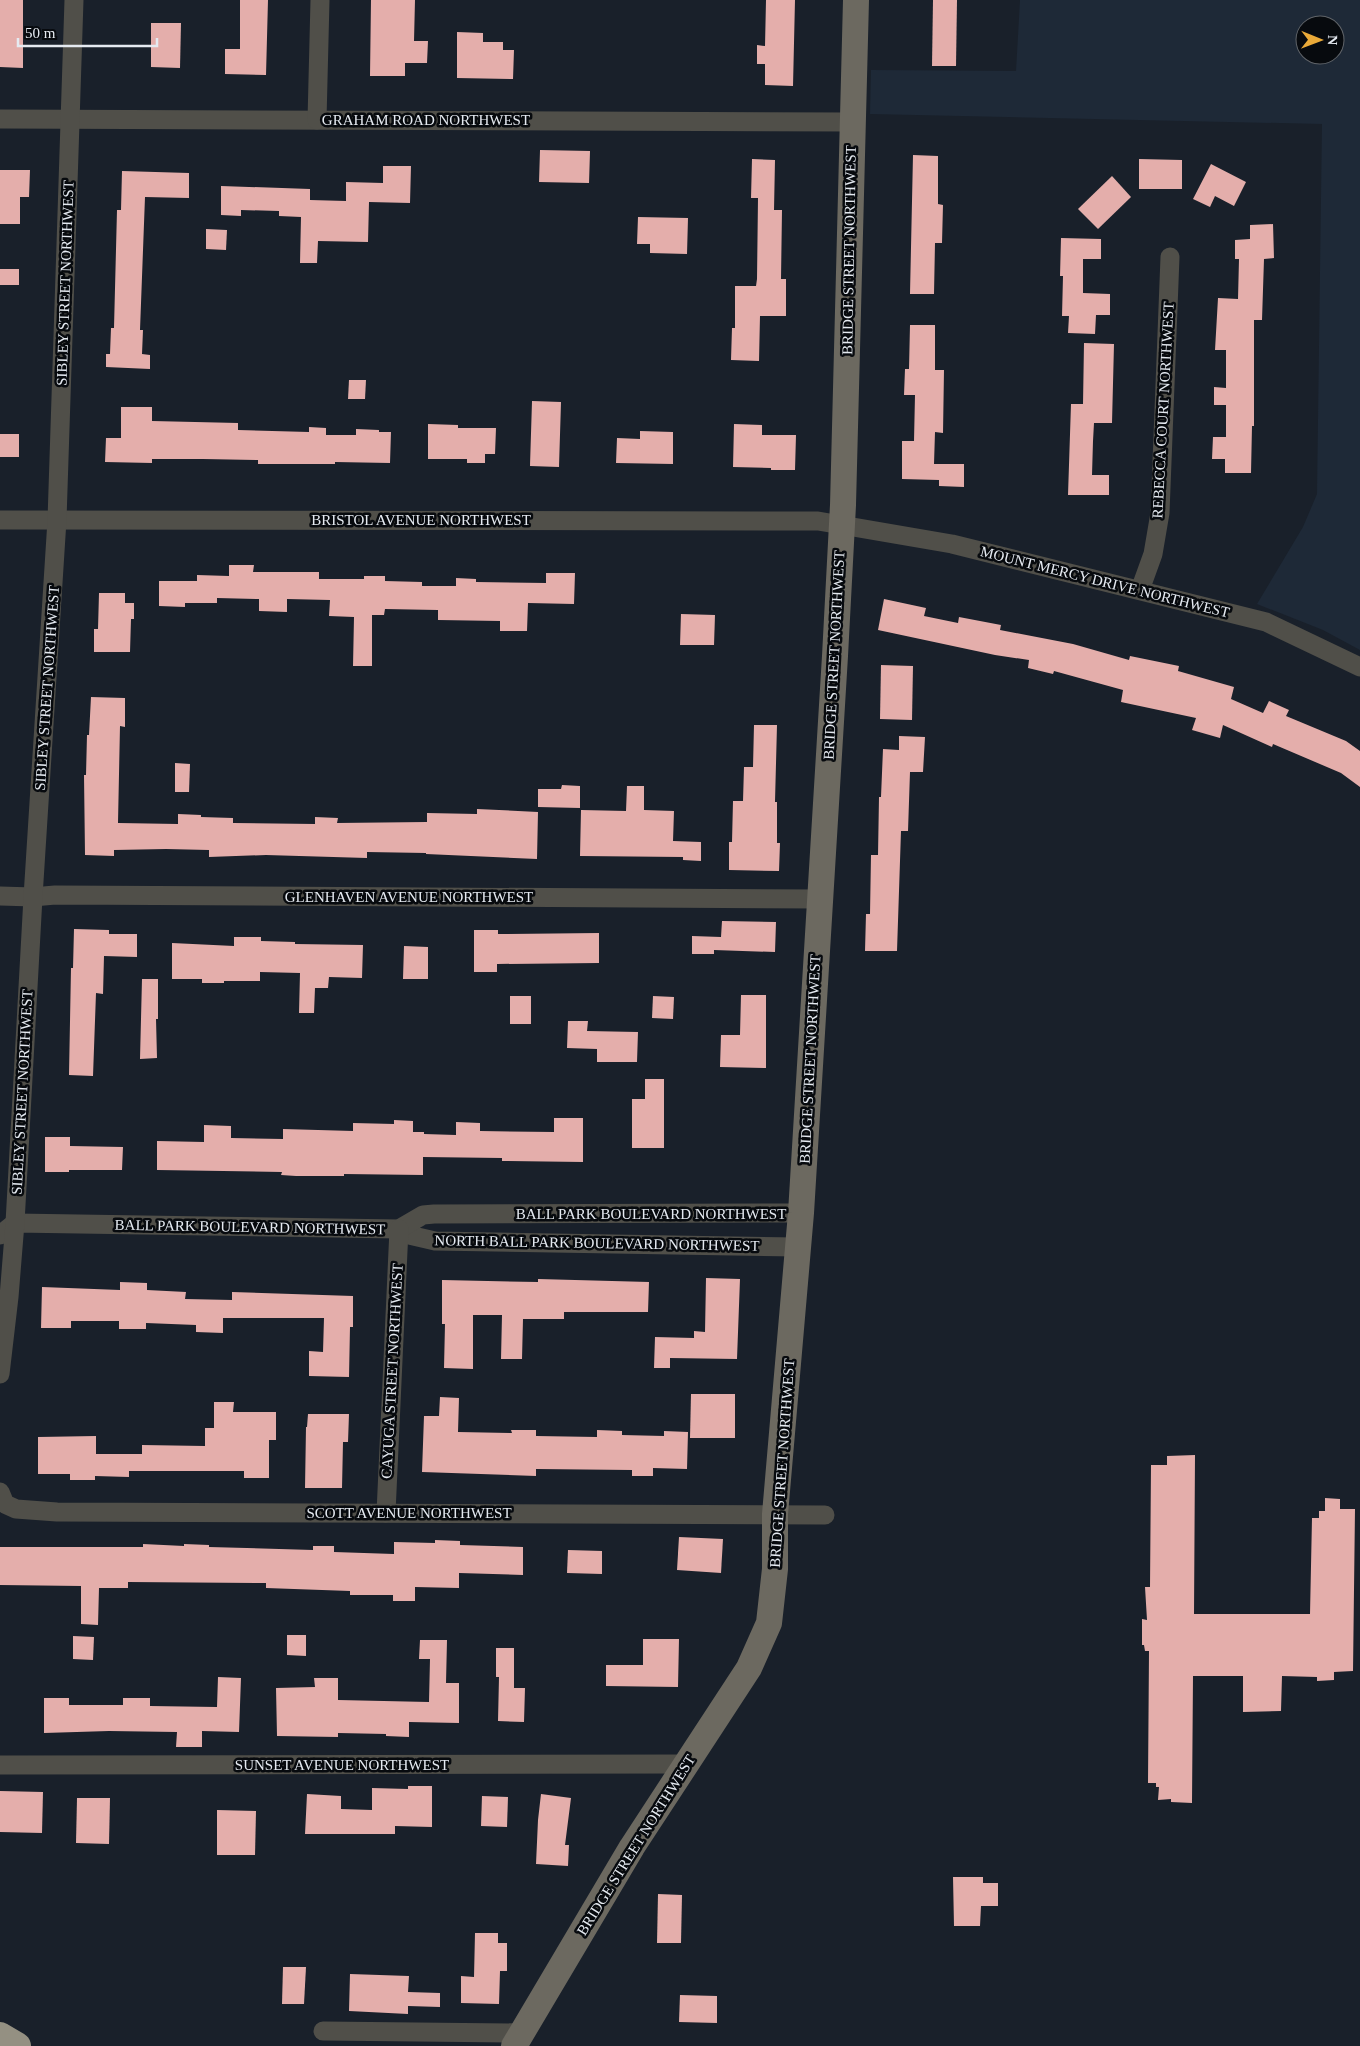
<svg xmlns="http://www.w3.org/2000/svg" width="1360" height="2046" font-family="Georgia,serif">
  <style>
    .built { fill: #1e2937; fill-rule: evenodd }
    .building { fill: #e4aeab }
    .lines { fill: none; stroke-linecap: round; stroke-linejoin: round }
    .street { stroke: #504f49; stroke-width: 19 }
    .secondary { stroke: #6c6960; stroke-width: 26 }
    .highway { stroke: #949082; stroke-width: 28 }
    .labels { text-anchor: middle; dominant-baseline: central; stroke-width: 5; stroke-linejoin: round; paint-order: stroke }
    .street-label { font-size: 15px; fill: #e5eaf1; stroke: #070a0e }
  </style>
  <rect width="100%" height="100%" fill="#19202a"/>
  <!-- built -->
  <path class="built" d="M1020,0H1360V650L1323,630L1257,604L1303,527L1317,494L1322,124L870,114L871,70L1016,71ZM1305,25H1335V55H1305Z"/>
  <!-- building -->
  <g class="building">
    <polygon points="0,0 23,0 23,68 0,67"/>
    <polygon points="240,0 268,0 266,75 225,74 225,49 240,49"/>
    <polygon points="371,0 415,0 414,41 428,41 427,63 405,63 405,76 370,76"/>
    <polygon points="766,0 795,0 793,86 765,85 765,64 757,64 757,45 765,46"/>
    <polygon points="933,0 957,0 956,66 932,66"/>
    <polygon points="151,23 181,23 180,68 151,67"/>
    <polygon points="457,32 483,33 483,42 503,42 503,50 514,50 513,79 457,78"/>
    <polygon points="540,150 590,151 589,183 539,182"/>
    <polygon points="913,155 938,156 938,204 943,205 942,243 935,243 934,294 910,294"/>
    <polygon points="752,159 775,160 774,210 782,210 781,279 786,279 786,316 760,316 759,361 731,360 732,328 735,328 735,286 756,286 757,279 758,198 751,198"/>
    <polygon points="1139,159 1182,160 1182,189 1139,189"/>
    <polygon points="1211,164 1246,182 1234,206 1215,196 1210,207 1193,199"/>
    <polygon points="383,166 411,166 410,203 369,202 368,242 318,241 317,263 300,263 301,217 279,216 279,211 241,210 241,216 221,215 221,186 310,189 310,200 346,201 346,182 383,183"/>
    <polygon points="0,170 30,170 29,197 20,197 20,224 0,224"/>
    <polygon points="122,171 189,173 189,198 145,197 140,330 143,330 142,354 150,355 150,369 106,367 106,354 110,354 111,328 114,328 117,210 121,210"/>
    <polygon points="1112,176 1131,197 1098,229 1078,209"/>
    <polygon points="638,217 688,218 687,254 650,253 650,244 637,244"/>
    <polygon points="1273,224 1274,258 1264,259 1262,320 1254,320 1254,426 1252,426 1251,473 1225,473 1225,459 1212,459 1213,437 1226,437 1226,405 1214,405 1214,387 1226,388 1226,350 1215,350 1218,298 1238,299 1239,259 1235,259 1235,240 1250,239 1250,225"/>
    <polygon points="206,229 227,230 226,250 206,249"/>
    <polygon points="1061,238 1101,239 1101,259 1083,259 1083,293 1110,294 1110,315 1096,315 1095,334 1068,333 1069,316 1062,316 1063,276 1060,276"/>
    <rect x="0" y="269" width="19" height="16"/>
    <polygon points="910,325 935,325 935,370 944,370 943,433 935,432 934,464 964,464 964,487 939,486 939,480 902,479 902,441 914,441 915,395 904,395 905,369 909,369"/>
    <polygon points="1084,343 1114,344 1112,423 1094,423 1093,441 1092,475 1109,475 1109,495 1068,495 1071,404 1083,404"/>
    <polygon points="349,380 366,380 365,399 348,399"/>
    <polygon points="532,401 561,402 559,467 530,466"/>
    <polygon points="121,407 152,407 152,421 238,423 238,430 309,432 309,427 326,428 326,435 356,435 356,429 379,430 379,432 391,432 390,463 335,462 335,464 258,464 258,460 203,459 152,459 152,463 105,462 106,438 121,438"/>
    <polygon points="428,424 458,425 458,428 496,428 495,454 485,454 485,463 467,463 467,459 428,459"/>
    <polygon points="734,424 762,425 762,435 796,435 795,470 771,470 771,468 733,467"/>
    <polygon points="640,431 673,432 673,464 616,463 617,438 640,439"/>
    <rect x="0" y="434" width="19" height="23"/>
    <polygon points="229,565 254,565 253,572 319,572 319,579 364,579 364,576 385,576 385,581 422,582 422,586 456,586 456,578 476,579 476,582 546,583 546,573 575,573 574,604 528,603 527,631 500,631 500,621 438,620 438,610 385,609 384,615 372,615 372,666 353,666 354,617 329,616 330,600 287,599 287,612 259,611 259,599 217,598 217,603 185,603 185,607 159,606 159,581 197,581 197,575 229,576"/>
    <polygon points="99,593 125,593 125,603 134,603 134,619 131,619 130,652 94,652 94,629 98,629"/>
    <polygon points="884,599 926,608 924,616 958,623 959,617 1001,625 1000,630 1073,644 1129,660 1130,656 1179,666 1178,671 1234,687 1231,699 1263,713 1269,701 1289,710 1286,716 1346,741 1360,751 1360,787 1341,773 1273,744 1272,747 1223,725 1220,738 1192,730 1196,718 1121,702 1123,690 1054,671 1053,674 1028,668 1029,660 995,655 878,630"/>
    <polygon points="681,614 715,615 714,645 680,645"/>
    <polygon points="881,665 913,666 912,720 880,719"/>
    <polygon points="91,697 125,698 125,727 120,726 118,823 178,824 178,814 201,815 201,817 233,818 233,823 315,824 315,817 338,818 337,823 427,822 427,813 477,814 477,809 538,812 537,859 426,854 426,853 367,852 367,858 266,855 209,857 209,850 166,849 114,850 114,856 85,855 84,775 86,775 87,735 89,735"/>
    <polygon points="754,725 777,725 775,802 777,802 777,843 780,843 779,871 729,870 729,842 732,842 733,801 743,801 744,767 753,767"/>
    <polygon points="899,736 925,737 923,772 910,772 908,831 901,831 897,951 865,951 866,914 870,914 871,855 878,855 879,797 881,797 883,749 899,750"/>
    <polygon points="175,763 190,764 189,792 175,792"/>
    <polygon points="562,785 580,786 580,808 538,807 538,789 561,789"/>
    <polygon points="627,786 644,786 644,810 674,811 673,841 701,842 701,861 683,860 683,857 580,856 581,810 626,811"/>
    <polygon points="722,921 776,922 775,952 714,950 714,954 692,954 692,936 721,937"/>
    <polygon points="74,929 109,930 109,934 137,934 137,957 104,956 103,994 96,993 93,1076 69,1075 71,968 73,968"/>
    <polygon points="474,930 498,930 498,934 599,933 599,963 497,964 497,972 474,972"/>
    <polygon points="234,937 261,937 261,941 295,942 295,944 363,945 362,978 329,977 328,988 315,988 314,1013 299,1013 300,973 260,972 260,981 224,981 224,983 202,983 202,979 172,979 172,943 234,946"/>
    <polygon points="404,946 428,947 428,979 403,979"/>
    <polygon points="142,979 158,979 158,1019 156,1019 157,1058 140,1059"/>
    <polygon points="741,995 766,995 766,1068 720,1067 721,1035 740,1035"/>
    <rect x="510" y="996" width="21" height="28"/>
    <polygon points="653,996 674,997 673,1019 652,1018"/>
    <polygon points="568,1021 588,1021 587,1031 638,1032 637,1062 597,1062 597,1049 567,1048"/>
    <polygon points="645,1079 664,1079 664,1148 632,1148 632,1099 645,1099"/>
    <polygon points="554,1118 583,1118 583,1162 502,1161 502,1158 423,1157 423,1175 344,1174 344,1176 296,1176 281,1175 282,1172 157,1170 157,1141 204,1142 204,1125 231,1126 231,1138 283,1139 283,1129 353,1131 353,1123 394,1124 394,1120 413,1121 413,1132 424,1132 424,1134 456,1135 456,1122 480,1123 480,1131 554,1132"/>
    <polygon points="45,1137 70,1137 70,1146 123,1147 122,1170 69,1170 69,1172 45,1172"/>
    <polygon points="706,1278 740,1279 737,1359 670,1358 670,1368 654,1368 655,1337 694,1338 694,1331 705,1332"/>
    <polygon points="538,1279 649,1282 648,1312 564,1312 564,1319 523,1319 522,1359 501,1359 502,1315 473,1315 473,1369 444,1368 445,1324 442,1324 442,1280 538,1282"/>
    <polygon points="120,1282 147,1283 147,1290 186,1292 185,1299 232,1300 232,1292 353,1296 353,1327 350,1327 349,1377 309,1376 309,1351 323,1352 324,1318 223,1318 223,1333 196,1332 196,1325 146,1323 146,1329 119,1329 119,1321 71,1321 71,1328 41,1328 42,1287 120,1290"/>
    <polygon points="691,1394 735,1394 735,1438 690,1438"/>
    <polygon points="440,1397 459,1398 458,1432 512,1433 511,1430 536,1430 536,1436 597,1437 597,1430 622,1431 622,1435 664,1436 664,1431 688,1432 687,1469 653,1468 653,1476 632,1476 632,1470 536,1469 536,1476 422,1472 424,1416 439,1416"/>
    <polygon points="214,1402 234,1402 233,1412 276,1412 276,1440 269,1440 269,1478 244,1478 244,1471 129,1471 129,1477 95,1476 95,1480 70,1480 70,1474 38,1474 38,1437 96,1436 96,1454 142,1454 142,1445 205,1446 205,1428 214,1428"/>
    <polygon points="308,1414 349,1414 348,1442 343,1442 342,1488 305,1488 306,1427 307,1427"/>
    <polygon points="1195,1455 1194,1614 1310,1614 1312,1518 1319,1518 1319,1511 1325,1511 1325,1498 1340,1499 1340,1509 1355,1509 1353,1671 1334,1672 1334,1680 1317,1681 1317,1677 1282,1676 1281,1711 1243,1712 1243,1676 1193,1676 1192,1803 1171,1802 1171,1799 1158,1800 1159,1787 1156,1787 1156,1783 1148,1783 1149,1651 1145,1651 1144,1645 1142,1645 1142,1619 1147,1620 1145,1587 1150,1587 1151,1465 1167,1465 1167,1456"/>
    <polygon points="679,1537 723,1539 721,1573 677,1570"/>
    <polygon points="435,1540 460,1541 460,1545 523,1547 523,1575 459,1573 459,1588 415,1587 415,1601 393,1601 393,1595 350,1595 350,1591 266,1588 266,1583 128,1582 128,1588 99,1588 98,1625 81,1624 81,1586 0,1585 0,1547 143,1547 143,1544 184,1546 184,1544 209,1545 209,1547 313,1550 313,1546 334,1546 334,1552 394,1554 394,1542 435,1543"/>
    <polygon points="568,1550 602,1551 602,1574 567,1573"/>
    <polygon points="287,1635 306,1635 306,1656 287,1655"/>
    <polygon points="73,1636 94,1637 93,1660 73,1659"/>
    <polygon points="643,1639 679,1639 678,1687 606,1686 606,1665 643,1665"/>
    <polygon points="420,1640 447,1640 446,1683 459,1683 459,1723 409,1722 409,1737 386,1736 386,1734 338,1733 338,1737 277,1736 276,1688 315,1687 314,1678 338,1678 338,1700 429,1702 430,1659 419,1659"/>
    <polygon points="496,1648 514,1648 514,1688 525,1688 524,1722 498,1721 499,1677 496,1677"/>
    <polygon points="218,1677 241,1678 239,1732 202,1731 202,1747 176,1747 177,1732 109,1731 44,1733 44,1698 69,1698 69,1705 123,1705 123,1698 150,1698 150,1706 217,1707"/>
    <polygon points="408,1786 432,1786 432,1827 395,1826 395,1834 305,1834 307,1794 341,1796 341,1809 372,1810 372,1788 408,1789"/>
    <polygon points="0,1791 43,1792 42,1833 0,1832"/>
    <polygon points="541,1794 571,1798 565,1845 569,1845 568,1866 536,1864 538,1820"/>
    <polygon points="482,1796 508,1797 507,1827 481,1826"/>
    <polygon points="77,1798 110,1798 109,1844 76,1843"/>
    <polygon points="217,1810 256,1811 255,1855 217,1855"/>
    <polygon points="953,1877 983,1877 983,1883 998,1883 998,1906 981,1906 980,1926 954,1926"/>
    <polygon points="658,1894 682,1895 681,1943 657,1943"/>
    <polygon points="475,1933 498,1933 498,1943 507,1943 507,1971 500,1971 499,2004 461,2003 461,1976 474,1977"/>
    <polygon points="283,1967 306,1967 304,2004 282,2004"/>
    <polygon points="350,1974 409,1976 408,1992 440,1993 440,2007 408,2006 408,2014 349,2011"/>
    <polygon points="680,1995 717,1996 717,2023 679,2022"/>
  </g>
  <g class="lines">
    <!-- street -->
    <g class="street">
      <polyline points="0,119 852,122"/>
      <polyline points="317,120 320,0"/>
      <polyline points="0,520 818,521 952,544 1266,622 1360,667"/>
      <polyline points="1140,590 1153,554 1160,513 1170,257"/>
      <polyline points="0,896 33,897 55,895 819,899"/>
      <polyline points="399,1229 409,1235 435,1241 798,1247"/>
      <polyline points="0,1235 15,1223 399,1229 423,1215 434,1214 801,1213"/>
      <polyline points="0,1374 9,1297 15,1223 33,897 57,520 74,0"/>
      <polyline points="0,1492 5,1504 16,1509 57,1512 825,1515"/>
      <polyline points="386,1513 399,1229"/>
      <polyline points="0,1765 684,1764"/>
      <polyline points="323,2031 522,2033"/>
    </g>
    <!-- secondary -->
    <polyline class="secondary" points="514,2046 632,1847 749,1668 769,1623 775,1569 775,1514 801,1213 835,656 843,505 856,0"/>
    <!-- highway -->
    <polyline class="highway" points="0,2036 17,2046"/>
  </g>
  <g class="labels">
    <!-- street labels -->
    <g class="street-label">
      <text x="426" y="120">GRAHAM ROAD NORTHWEST</text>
      <text transform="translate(849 250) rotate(-89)">BRIDGE STREET NORTHWEST</text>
      <text transform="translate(65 283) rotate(-88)">SIBLEY STREET NORTHWEST</text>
      <text transform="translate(1163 410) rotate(-87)">REBECCA COURT NORTHWEST</text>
      <text x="421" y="520">BRISTOL AVENUE NORTHWEST</text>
      <text transform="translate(1105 582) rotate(14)">MOUNT MERCY DRIVE NORTHWEST</text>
      <text transform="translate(834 655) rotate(-87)">BRIDGE STREET NORTHWEST</text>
      <text transform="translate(47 688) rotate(-86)">SIBLEY STREET NORTHWEST</text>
      <text x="409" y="897">GLENHAVEN AVENUE NORTHWEST</text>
      <text transform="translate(810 1059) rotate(-87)">BRIDGE STREET NORTHWEST</text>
      <text transform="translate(22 1092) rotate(-87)">SIBLEY STREET NORTHWEST</text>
      <text x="651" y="1214">BALL PARK BOULEVARD NORTHWEST</text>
      <text transform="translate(250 1227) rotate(1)">BALL PARK BOULEVARD NORTHWEST</text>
      <text transform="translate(597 1243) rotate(1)">NORTH BALL PARK BOULEVARD NORTHWEST</text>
      <text transform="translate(392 1371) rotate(-87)">CAYUGA STREET NORTHWEST</text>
      <text transform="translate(782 1463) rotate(-86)">BRIDGE STREET NORTHWEST</text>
      <text x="409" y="1513">SCOTT AVENUE NORTHWEST</text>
      <text x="342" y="1765">SUNSET AVENUE NORTHWEST</text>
      <text transform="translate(636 1845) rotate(-58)">BRIDGE STREET NORTHWEST</text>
    </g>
  </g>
  <!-- north arrow -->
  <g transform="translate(1320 40) rotate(91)"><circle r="24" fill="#070a0e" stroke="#606469"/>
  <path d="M0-4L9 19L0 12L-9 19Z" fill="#eaaa39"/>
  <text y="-8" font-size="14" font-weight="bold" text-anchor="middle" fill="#e5eaf1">N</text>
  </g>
  <!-- scale -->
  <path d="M18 38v8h139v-8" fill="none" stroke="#e5eaf1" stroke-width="2.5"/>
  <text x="25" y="38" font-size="15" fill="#e5eaf1" stroke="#070a0e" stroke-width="4" paint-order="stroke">50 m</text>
</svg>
